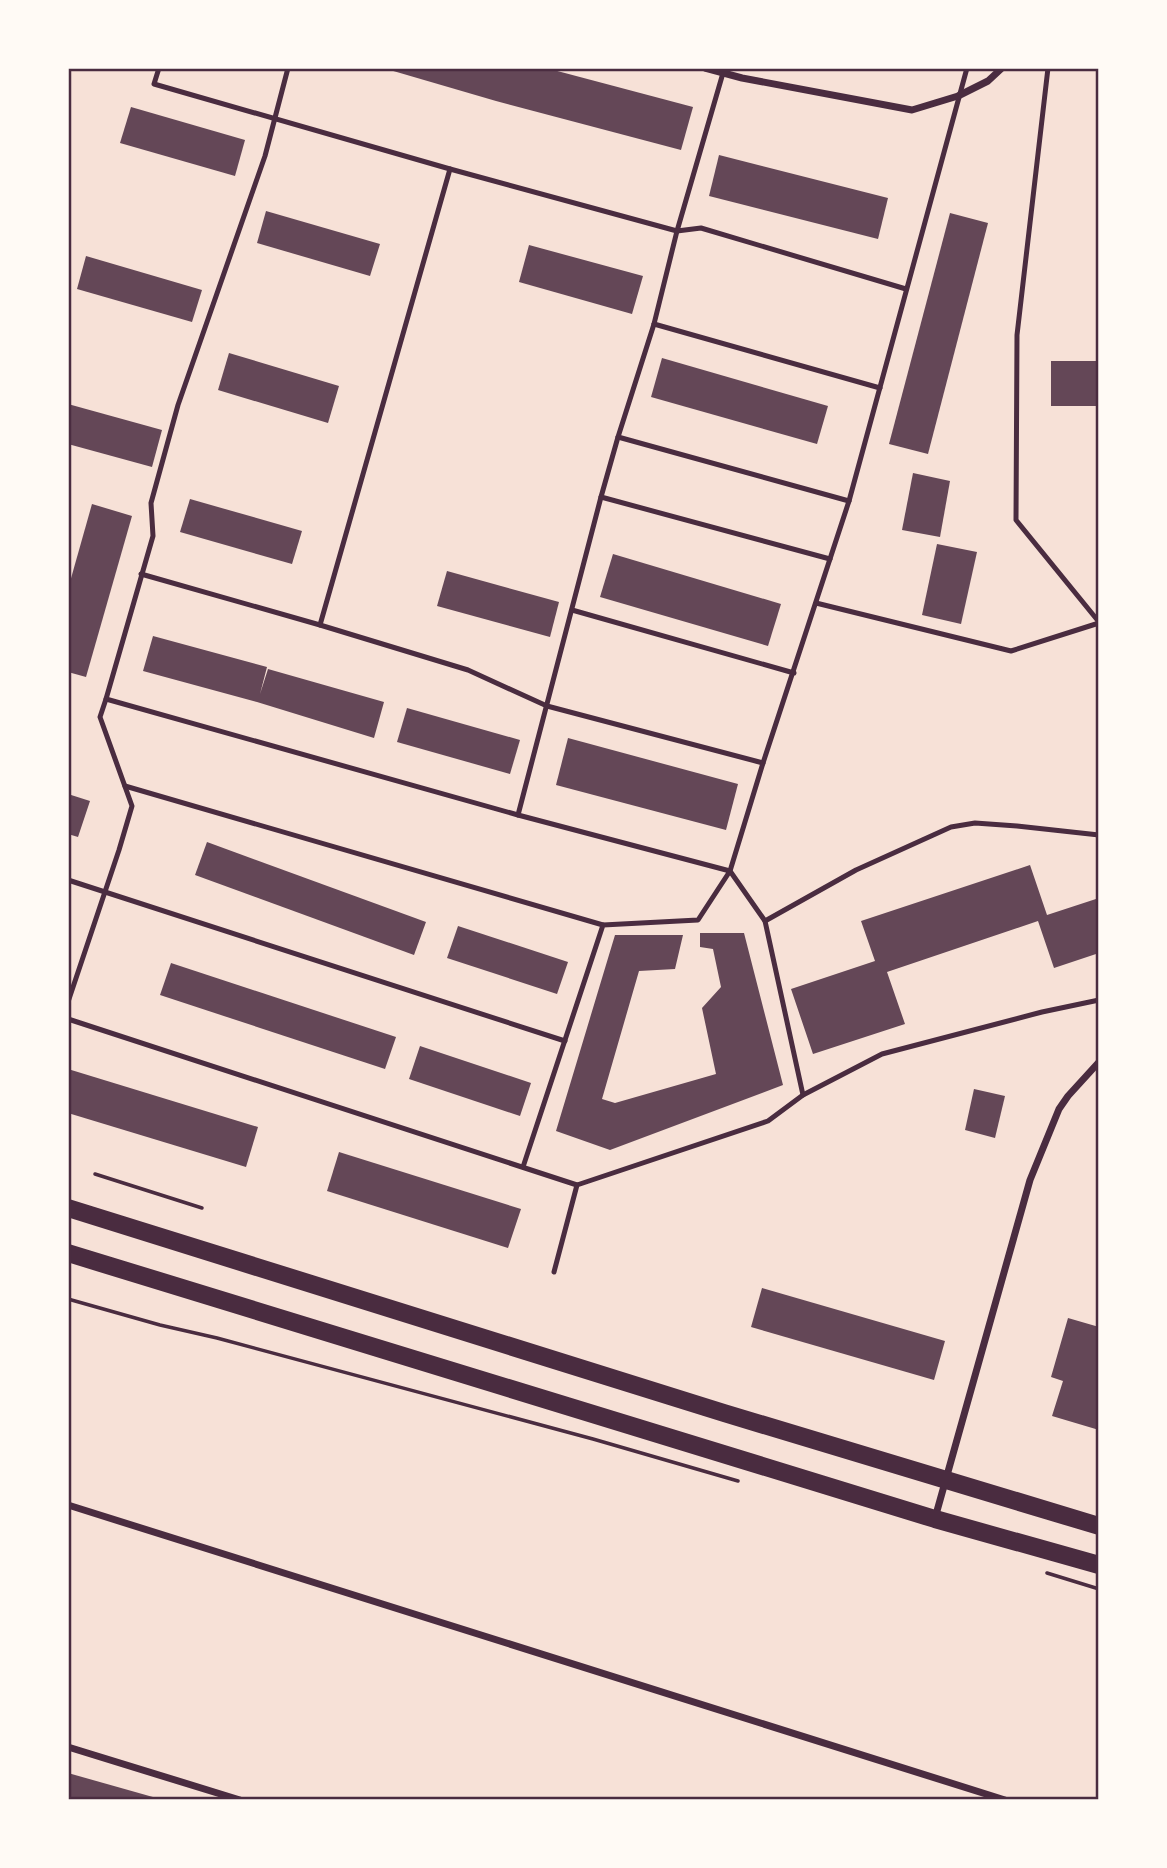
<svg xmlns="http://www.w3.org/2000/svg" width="1167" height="1868" font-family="'Exo 2',sans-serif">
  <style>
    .building { fill: #644757 }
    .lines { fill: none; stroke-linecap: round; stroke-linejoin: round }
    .path { stroke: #4a2c40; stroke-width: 3.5 }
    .service { stroke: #4a2c40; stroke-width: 5 }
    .minor { stroke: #4a2c40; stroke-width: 7 }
    .primary { stroke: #4a2c40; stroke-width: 18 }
    .neatline { fill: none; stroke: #4a2c40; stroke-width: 2.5 }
  </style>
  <rect width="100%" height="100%" fill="#f7e1d7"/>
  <!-- building -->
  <g class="building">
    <polygon points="383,68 546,68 693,107 681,150 496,101"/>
    <polygon points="131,107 245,140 235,176 120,143"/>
    <polygon points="719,155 888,198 878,239 709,196"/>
    <polygon points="266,211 380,244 370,276 257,243"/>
    <polygon points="950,213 988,223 928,454 889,444"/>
    <polygon points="529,245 643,276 632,314 519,282"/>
    <polygon points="86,256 202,290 192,322 77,289"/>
    <polygon points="229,353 339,386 328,423 218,390"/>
    <polygon points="662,358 828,406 817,444 651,397"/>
    <rect x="1051" y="361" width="48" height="45"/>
    <polygon points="68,404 162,430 152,467 68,444"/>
    <polygon points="913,473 950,481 940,537 902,530"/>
    <polygon points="190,499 302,531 292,564 180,532"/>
    <polygon points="92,504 132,516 86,677 68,672 68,589"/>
    <polygon points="937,544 977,552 961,624 922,615"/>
    <polygon points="613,554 781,604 768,646 600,597"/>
    <polygon points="447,571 559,602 550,637 437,606"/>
    <polygon points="153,636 267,667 260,694 268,669 384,702 374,738 257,702 143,671"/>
    <polygon points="407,708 520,740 510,774 397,742"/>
    <polygon points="568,738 738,784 726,830 556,785"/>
    <polygon points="68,794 90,801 78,837 68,834"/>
    <polygon points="207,842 426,922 414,955 195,875"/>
    <polygon points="1030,865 1047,915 1099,898 1099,953 1054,968 1038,921 887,972 905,1024 813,1054 791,989 875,961 861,921"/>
    <polygon points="458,926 568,962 557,994 447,958"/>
    <polygon points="700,933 744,933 783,1085 610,1150 556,1131 615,935 683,935 675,969 639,971 602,1099 615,1103 716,1074 702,1008 721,987 713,949 700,947"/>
    <polygon points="171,963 396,1037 385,1069 160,995"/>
    <polygon points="420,1046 531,1083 520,1116 409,1079"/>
    <polygon points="68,1069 258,1127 246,1167 68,1113"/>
    <polygon points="974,1089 1005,1096 995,1138 965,1130"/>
    <polygon points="339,1152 521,1209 508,1248 327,1191"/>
    <polygon points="762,1288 945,1341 934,1380 751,1327"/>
    <polygon points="1068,1318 1099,1327 1099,1430 1052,1416 1063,1381 1051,1377"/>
    <polygon points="68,1773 160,1799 160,1800 68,1800"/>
  </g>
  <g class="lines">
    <!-- path -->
    <g class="path">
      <polyline points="95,1174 202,1208"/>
      <polyline points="68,1299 160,1325 217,1338 593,1439 738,1481"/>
      <polyline points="1047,1573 1099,1589"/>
    </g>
    <!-- service -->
    <g class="service">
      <polyline points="159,68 154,84 450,169 677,231 701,228 906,289"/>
      <polyline points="1048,68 1017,335 1016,520 1099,622"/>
      <polyline points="654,324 880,388"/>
      <polyline points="618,437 849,501"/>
      <polyline points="601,497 830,559"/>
      <polyline points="141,574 320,625 468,670 547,706 763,763"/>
      <polyline points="816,603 1011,651 1099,623"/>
      <polyline points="572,610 794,673"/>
      <polyline points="320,625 450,169"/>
      <polyline points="106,699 518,815"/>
      <polyline points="125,786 603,925"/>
      <polyline points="68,880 565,1041"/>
      <polyline points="765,921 856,870 951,827 975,823 1017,826 1099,835"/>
      <polyline points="68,1002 119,850 132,806 100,717 106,699 153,536 151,503 178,405 265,156 288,68"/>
      <polyline points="68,1019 577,1185"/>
      <polyline points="803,1095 765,921 730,871 763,763 849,501 967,68"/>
      <polyline points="523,1167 603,925 698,920 730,871 518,815 601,497 618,437 654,324 677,231 723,73"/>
      <polyline points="554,1272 577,1185 768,1121 803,1095 882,1054 1042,1012 1099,1000"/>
    </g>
    <!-- minor -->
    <g class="minor">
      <polyline points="705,68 742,78 912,110 958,96 988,81 1002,68"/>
      <polyline points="68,1505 1005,1800"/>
      <polyline points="935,1518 1030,1180 1059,1109 1068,1096 1099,1062"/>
      <polyline points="68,1747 240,1800"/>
    </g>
    <!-- primary -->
    <g class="primary">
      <polyline points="68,1208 724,1413 1099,1526"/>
      <polyline points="68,1253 935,1519 1099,1565"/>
    </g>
  </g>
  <!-- border -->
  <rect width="1167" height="1868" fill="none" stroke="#fffaf5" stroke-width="140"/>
  <rect x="70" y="70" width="1027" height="1728" class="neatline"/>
</svg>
